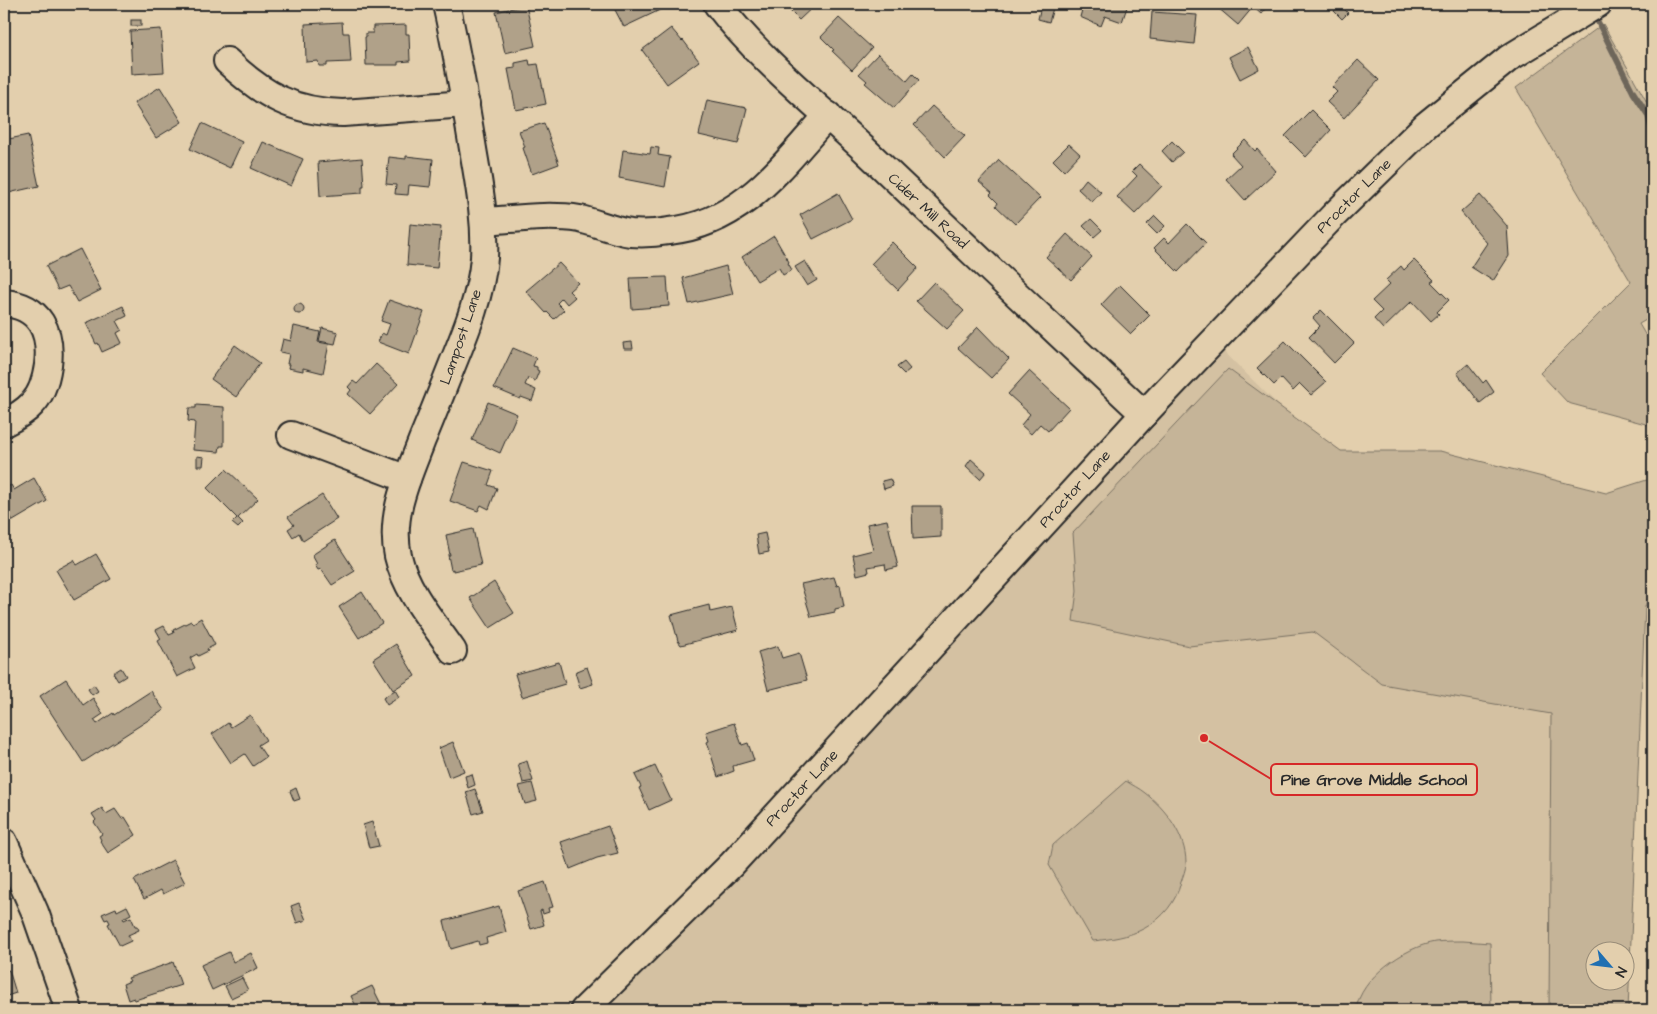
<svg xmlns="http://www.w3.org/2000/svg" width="1657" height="1014" font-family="'Architects Daughter',sans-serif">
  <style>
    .built { fill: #d4c1a2 }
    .green { fill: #c5b498; stroke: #787062; fill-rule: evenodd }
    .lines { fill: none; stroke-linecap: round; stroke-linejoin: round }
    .stream { stroke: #6e665a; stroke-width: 6 }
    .building { fill: #b0a189; stroke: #2b2b2b }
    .minor-casing { stroke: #2b2b2b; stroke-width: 30 }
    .minor { stroke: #e3cfad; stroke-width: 26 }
    .labels { text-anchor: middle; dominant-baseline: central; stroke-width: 4; stroke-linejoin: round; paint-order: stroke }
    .street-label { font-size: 15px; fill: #2b2b2b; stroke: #e3cfad }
    .leader { fill: none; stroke: #d62828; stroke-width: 2 }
    .callout-dot { fill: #d62828; stroke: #e3cfad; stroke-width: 2 }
    .callout { fill: #e3cfad; stroke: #d62828; stroke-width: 2 }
    .callout-label { font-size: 16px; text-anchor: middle; font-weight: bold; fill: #2b2b2b }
  </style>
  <rect width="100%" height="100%" fill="#e3cfad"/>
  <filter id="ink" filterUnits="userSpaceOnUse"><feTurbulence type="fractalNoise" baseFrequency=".02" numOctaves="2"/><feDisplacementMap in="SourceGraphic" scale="10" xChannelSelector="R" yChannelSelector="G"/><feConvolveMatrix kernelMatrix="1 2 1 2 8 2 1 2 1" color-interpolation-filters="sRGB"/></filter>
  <g filter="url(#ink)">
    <!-- built -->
    <polygon class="built" points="1220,348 1352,477 1558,494 1551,1010 591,1010"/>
    <!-- green -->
    <g class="green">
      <polygon points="1603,24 1653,113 1653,316 1639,324 1653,348 1653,426 1568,403 1540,373 1631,282 1516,88"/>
      <path d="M1228,369L1341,451H1440L1606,493L1653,478V583L1645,607L1628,1010H1549L1551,714L1382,684L1313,632L1189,646L1073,621L1077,591L1073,533ZM1594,952H1624V982H1594Z"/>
      <path d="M1126,781C1132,785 1139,788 1145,793C1166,809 1186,836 1186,863C1186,869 1183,876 1181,882C1176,902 1163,918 1145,928C1129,937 1110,939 1093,941L1049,865L1053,845Z"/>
      <path d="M1463,941L1490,943L1491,1010H1356C1360,978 1405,947 1435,942C1444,941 1454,941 1463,941Z"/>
    </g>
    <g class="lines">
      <!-- stream -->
      <polyline class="stream" points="1595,16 1633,92 1648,115 1653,136"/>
    </g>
    <!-- building -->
    <g class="building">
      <polygon points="617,4 659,4 662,9 624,27 614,8 618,6"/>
      <polygon points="783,4 816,4 799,20"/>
      <polygon points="1034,4 1050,4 1049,7"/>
      <polygon points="1081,4 1128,4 1122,22 1105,16 1101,26 1080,17 1082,10 1079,9"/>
      <polygon points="1220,4 1269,4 1261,14 1253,7 1238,25 1217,7"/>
      <polygon points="526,5 535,46 505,53 496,12"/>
      <polygon points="1340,5 1348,13 1342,19 1334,11"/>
      <polygon points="1041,6 1053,8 1049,22 1038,19"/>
      <polygon points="1152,12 1197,15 1194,44 1150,39"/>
      <polygon points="839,18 872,48 852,70 832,51 834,50 821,37"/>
      <rect x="131" y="20" width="10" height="6"/>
      <polygon points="342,22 343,33 349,33 351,62 327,63 327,66 319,66 318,61 306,62 305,24"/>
      <polygon points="406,25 406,34 409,34 410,61 398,62 398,65 366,65 365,37 366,37 366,33 373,33 373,26"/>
      <polygon points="671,28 682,41 683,40 699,61 667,84 642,50"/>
      <polygon points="161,29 164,72 132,74 130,31"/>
      <polygon points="1248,47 1259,69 1240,79 1229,57"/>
      <polygon points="878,54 907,81 913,74 919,80 894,108 865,83 867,81 859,74"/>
      <polygon points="529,60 530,65 538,64 546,104 516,110 508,69 515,68 515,63"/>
      <polygon points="1358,60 1379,80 1344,118 1327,102 1337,92 1332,87"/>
      <polygon points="160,87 182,122 156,138 134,103"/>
      <polygon points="707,100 747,108 738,144 699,135"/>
      <polygon points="932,106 965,136 945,157 914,125"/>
      <polygon points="1311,110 1331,130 1306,157 1285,136"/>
      <polygon points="202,123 242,142 230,168 190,149"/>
      <polygon points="544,123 559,164 532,174 523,148 525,147 519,131"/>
      <polygon points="28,135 39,186 4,194 4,178 7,178 4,164 4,140"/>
      <polygon points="1245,140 1255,151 1257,149 1276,171 1245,200 1226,179 1241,165 1231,154"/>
      <polygon points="1172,141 1183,152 1172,162 1162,151"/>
      <polygon points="263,142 303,159 291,186 251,168"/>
      <polygon points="1069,144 1080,154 1064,171 1053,160"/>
      <polygon points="651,147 659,148 658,155 670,157 665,187 619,178 623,150 650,154"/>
      <polygon points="406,156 433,159 430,187 409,185 408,195 395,194 396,185 386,184 389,157 406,159"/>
      <polygon points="362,158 364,186 362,186 362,193 320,196 318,162"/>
      <polygon points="999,160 1040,198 1015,224 996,206 998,203 990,195 992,193 979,182"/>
      <polygon points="1139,164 1162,186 1135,214 1117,197 1137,176 1132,171"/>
      <polygon points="1086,179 1101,192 1092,202 1078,189"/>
      <polygon points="838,193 852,219 813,239 800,215"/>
      <polygon points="1480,195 1507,226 1509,256 1493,281 1471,267 1487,243 1461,212"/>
      <polygon points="1155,216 1165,226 1157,234 1147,224"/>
      <polygon points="1091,219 1102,230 1094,237 1083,226"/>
      <polygon points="410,224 441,227 437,268 407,265"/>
      <polygon points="1187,224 1206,243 1178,272 1154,248 1164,238 1169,243"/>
      <polygon points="1067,234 1092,257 1071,280 1046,257"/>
      <polygon points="774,236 789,262 788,263 792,270 783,275 779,268 757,281 742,257"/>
      <polygon points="892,242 918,268 898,290 871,264"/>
      <polygon points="80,249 101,290 77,302 68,286 58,290 46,266"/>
      <polygon points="1414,260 1434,280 1431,282 1449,300 1437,312 1439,314 1431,321 1412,301 1383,329 1374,319 1382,311 1372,301 1390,284 1386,280 1401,266 1404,270"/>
      <polygon points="805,261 817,280 807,286 795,267"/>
      <polygon points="559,263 578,283 569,291 575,297 567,304 562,298 557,303 564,310 554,319 547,312 546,313 526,291"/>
      <polygon points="726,266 733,294 689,304 683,278"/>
      <polygon points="667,277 669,306 632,309 630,278"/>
      <polygon points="934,282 964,311 947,329 916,301"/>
      <polygon points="1120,285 1150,315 1131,334 1101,305"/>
      <polygon points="389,300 424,312 409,354 378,342 382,333 386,335 390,324 381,321"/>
      <circle cx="299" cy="309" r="5"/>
      <polygon points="123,306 127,316 117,321 122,330 117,333 122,343 102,352 98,343 96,344 86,323"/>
      <polygon points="1321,310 1354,343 1334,363 1309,337 1320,326 1313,318"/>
      <polygon points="294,326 320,332 318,342 329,344 323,373 303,368 303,371 288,368 289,364 287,364 289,354 280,352 283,339 291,341"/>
      <polygon points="978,327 1009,359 991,378 958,348"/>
      <polygon points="322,328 338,332 335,344 319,341"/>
      <polygon points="1285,341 1326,382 1311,395 1300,384 1293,391 1281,378 1274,385 1257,368"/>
      <polygon points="632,342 633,349 624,349 623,343"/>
      <polygon points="235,345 260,363 236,397 211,379"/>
      <polygon points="513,348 536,358 533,366 537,367 537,370 539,371 535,381 528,378 525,385 536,390 532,401 521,397 520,399 494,388"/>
      <polygon points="904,362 910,369 904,374 897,367"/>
      <polygon points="376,364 398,384 370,414 348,394 351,390 348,387 353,381 357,384"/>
      <polygon points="1468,364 1483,383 1486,380 1494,392 1480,403 1457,373"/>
      <polygon points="1029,371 1069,408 1048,431 1040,424 1031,434 1021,425 1030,414 1008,394"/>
      <polygon points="488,402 517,414 500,453 472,440"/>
      <polygon points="196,405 224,407 224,446 220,446 219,452 193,450 195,422 188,421 189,408 196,408"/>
      <polygon points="197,456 204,457 203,466 197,466"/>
      <polygon points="971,459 986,472 980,479 966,466"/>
      <polygon points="464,462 493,471 488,485 497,488 489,509 481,505 478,511 450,501"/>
      <polygon points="226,469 258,499 238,518 243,523 238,528 232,523 237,518 207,488"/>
      <polygon points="34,478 47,501 13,521 4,505 4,489 11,485 14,490"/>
      <polygon points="890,479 893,486 884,489 882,481"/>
      <polygon points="322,495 337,519 303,541 299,533 293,537 288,529 294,525 288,517"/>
      <polygon points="912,506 941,506 941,537 913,539"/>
      <polygon points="887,520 898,567 886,570 885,564 868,567 869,572 857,575 853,555 873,550 867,524"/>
      <polygon points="473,529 481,565 453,571 453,569 451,570 448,555 450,555 446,535"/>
      <polygon points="765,533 769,552 759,554 756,535"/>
      <polygon points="335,540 355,571 332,585 321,569 318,570 315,565 317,564 312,555"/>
      <polygon points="96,554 111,579 74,600 56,570 74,560 77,565"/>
      <polygon points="834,577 837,586 840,585 844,607 835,609 835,612 811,617 801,584"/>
      <polygon points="494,582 514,613 490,628 470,598"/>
      <polygon points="362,592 382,623 359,638 339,607"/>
      <polygon points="709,605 710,612 732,607 738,630 681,645 678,641 671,615"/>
      <polygon points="201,618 215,645 207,649 208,651 198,656 197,654 190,658 195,668 177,677 158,641 161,639 156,630 164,626 169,635 174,633 173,630 191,621 193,623"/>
      <polygon points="396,644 415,676 393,690 373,659"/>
      <polygon points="778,646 782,658 799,653 807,680 768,690 758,652"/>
      <polygon points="559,662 565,684 522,697 515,674"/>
      <polygon points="587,667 593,684 580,688 575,672"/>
      <polygon points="121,668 126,676 118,681 113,673"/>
      <polygon points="66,679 83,705 93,698 103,714 94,720 97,724 113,713 114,715 151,691 164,710 83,762 40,696"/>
      <polygon points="94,685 98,691 92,695 88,689"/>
      <polygon points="395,690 399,697 387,705 383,698"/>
      <polygon points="250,715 266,740 258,745 266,757 253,766 245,754 231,763 212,734 228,723 231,727"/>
      <polygon points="734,723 742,745 748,743 754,760 733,766 734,771 718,777 707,742 709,741 706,732"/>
      <polygon points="453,742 464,771 449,777 439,748"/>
      <polygon points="527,761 533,781 523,783 518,764"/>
      <polygon points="655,766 671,800 649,810 639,788 641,787 635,775"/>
      <polygon points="472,774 475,785 468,788 465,776"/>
      <polygon points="532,783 537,801 525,804 519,786"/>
      <polygon points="296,788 300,799 294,801 290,791"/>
      <polygon points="475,789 483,811 473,814 466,792"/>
      <polygon points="102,808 106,814 115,809 122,819 125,817 136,835 108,853 100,841 101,840 99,836 102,834 94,822 96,820 92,814"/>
      <polygon points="372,822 379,846 369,848 363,825"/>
      <polygon points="608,826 618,853 597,858 570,869 561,842"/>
      <polygon points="173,860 185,883 163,894 161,890 144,899 134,880"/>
      <polygon points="545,882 553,907 548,908 549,912 543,914 542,910 540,911 544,925 531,929 518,891"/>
      <polygon points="299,903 306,920 297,923 291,906"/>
      <polygon points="127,906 131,914 123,918 124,920 131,917 135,926 137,926 139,930 128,935 131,941 120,946 108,924 110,923 108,919 105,920 102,914 116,908 117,911"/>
      <polygon points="499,906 506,932 486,938 487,943 479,945 478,941 451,949 444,921"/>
      <polygon points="229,952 233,962 251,953 258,968 212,990 201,965"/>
      <polygon points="173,962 181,985 135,1000 134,998 128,1000 123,984 130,981 128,978"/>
      <polygon points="9,970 16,993 4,997 4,972"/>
      <polygon points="242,978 248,990 231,998 225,986"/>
      <polygon points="372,986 384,1010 358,1010 351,996"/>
    </g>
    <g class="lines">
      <!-- minor casing -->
      <g class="minor-casing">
        <g id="minor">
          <path d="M446,4C457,52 465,100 473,149C479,185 486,221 484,258C481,294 467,329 453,363C443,388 433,414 422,440C408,477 389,515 398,556C406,591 433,622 453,651"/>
          <path d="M717,4C760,60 816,104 867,152C959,240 1051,327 1144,414"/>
          <path d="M227,61C263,95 293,112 343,113L466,104"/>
          <path d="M485,221C516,219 548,214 580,219C597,223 614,231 631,233C644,234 657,233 669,231C743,223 781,167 828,115"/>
          <path d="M4,303C40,306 52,332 48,365C46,379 42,394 32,404C25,412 14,418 4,423"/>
          <polyline points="291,435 407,479"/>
          <polyline points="4,842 35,912 69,1010"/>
          <polyline points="584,1010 732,864 1144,414 1334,215 1426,125 1509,58 1598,4"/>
        </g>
      </g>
      <!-- minor -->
      <use href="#minor" class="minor"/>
    </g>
  </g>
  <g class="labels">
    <!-- street labels -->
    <g class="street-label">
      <text transform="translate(1354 196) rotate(-45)">Proctor Lane</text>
      <text transform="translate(928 211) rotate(43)">Cider Mill Road</text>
      <text transform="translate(461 337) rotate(-71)">Lampost Lane</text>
      <text transform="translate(1075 489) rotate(-48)">Proctor Lane</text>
      <text transform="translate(802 788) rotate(-47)">Proctor Lane</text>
    </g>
  </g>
  <!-- callouts -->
  <path class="leader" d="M1204 738L1271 779"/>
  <circle class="callout-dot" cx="1204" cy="738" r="5"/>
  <rect class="callout" x="1271" y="764" width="206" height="31" rx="5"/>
  <g class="callout-label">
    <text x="1374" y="785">Pine Grove Middle School</text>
  </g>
  <!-- margin -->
  <rect width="1657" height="1014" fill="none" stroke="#e3cfad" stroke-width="20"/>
  <rect x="10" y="10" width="1637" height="994" fill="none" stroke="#2b2b2b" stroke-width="2" filter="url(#ink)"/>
  <!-- north arrow -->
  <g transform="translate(1610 966) rotate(118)"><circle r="24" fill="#e3cfad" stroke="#998d79"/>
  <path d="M0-4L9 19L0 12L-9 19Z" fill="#1f6fb2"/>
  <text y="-8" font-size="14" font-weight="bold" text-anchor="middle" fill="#2b2b2b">N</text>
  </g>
</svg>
